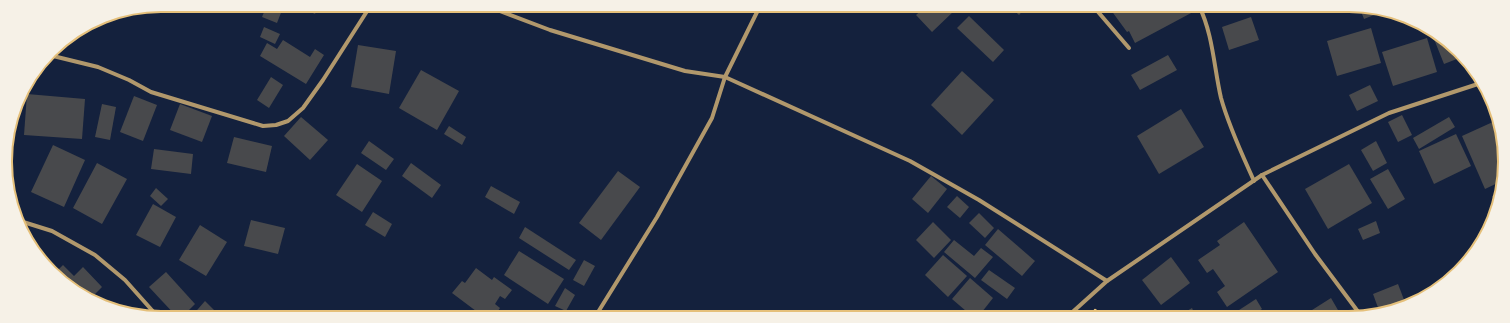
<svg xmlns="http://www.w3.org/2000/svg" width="1510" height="323" font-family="Literata,serif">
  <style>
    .building { fill: #48494c }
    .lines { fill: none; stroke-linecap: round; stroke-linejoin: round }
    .path { stroke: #e5c07b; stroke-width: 2.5 }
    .minor { stroke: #b1986c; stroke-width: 4 }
    .rim { fill: none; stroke: #e5c07b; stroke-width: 2 }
  </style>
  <rect width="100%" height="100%" fill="#14213d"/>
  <!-- building -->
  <g class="building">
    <polygon points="267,5 284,5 277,23 262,17"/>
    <polygon points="295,5 319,5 315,14"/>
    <polygon points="579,5 605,6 602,13"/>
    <polygon points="922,6 949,6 954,11 932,32 916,15 924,8"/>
    <polygon points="1009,6 1027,6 1019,15"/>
    <polygon points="1108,6 1189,6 1193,12 1135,43 1129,31 1127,32"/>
    <polygon points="1359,6 1369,6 1378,9 1379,13 1364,19"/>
    <polygon points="969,16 1004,50 993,62 957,28"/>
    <polygon points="1251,17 1259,40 1229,50 1222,27"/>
    <polygon points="264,27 280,34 275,44 260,37"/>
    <polygon points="1371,28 1381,63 1337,76 1327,41"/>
    <polygon points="1430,29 1447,43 1462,57 1444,64"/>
    <polygon points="1427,38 1437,72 1393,86 1382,52"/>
    <polygon points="283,40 310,57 315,49 324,55 306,84 260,56 267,43 277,49"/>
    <polygon points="358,45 396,51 389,94 351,87"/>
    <polygon points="1168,55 1177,70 1140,90 1131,75"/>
    <polygon points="421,70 459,91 437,130 399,108"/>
    <polygon points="962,71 994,100 962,135 931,105"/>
    <polygon points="271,77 283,85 269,108 257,100"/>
    <polygon points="1370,85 1378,101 1357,111 1349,95"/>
    <polygon points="27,94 85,99 82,139 24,135"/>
    <polygon points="134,96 157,105 143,141 120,132"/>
    <polygon points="102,104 116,107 110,140 95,137"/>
    <polygon points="180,104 212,116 202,142 170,130"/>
    <polygon points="1181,109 1204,147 1159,174 1137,136"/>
    <polygon points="1402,115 1412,135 1398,142 1388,122"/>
    <polygon points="301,117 328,140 310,160 284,136"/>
    <polygon points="1449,117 1455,127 1419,149 1413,138"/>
    <polygon points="1495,121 1501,135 1504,180 1485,189 1462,136"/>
    <polygon points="449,126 466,137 462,145 444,134"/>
    <polygon points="1456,134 1471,166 1434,184 1419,151"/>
    <polygon points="234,137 272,146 266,172 227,163"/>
    <polygon points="369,141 394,159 386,170 361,153"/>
    <polygon points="1376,141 1387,163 1373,171 1361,150"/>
    <polygon points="53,145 85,160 64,207 31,192"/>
    <polygon points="154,149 193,154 191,174 151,169"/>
    <polygon points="97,163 127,179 102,224 73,208"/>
    <polygon points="411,163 441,185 432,198 402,176"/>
    <polygon points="357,164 382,181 362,212 336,195"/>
    <polygon points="1349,164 1372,203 1328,229 1305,189"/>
    <polygon points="1388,169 1405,199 1388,209 1370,179"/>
    <polygon points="618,171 640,187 601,240 579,223"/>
    <polygon points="931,176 947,189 928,213 912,199"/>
    <polygon points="491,186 520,202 514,214 485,197"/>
    <polygon points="156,188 168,199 161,206 150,196"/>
    <polygon points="1501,192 1496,206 1492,196"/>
    <polygon points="957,196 969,207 960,218 947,207"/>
    <polygon points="153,204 176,217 160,247 136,235"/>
    <polygon points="373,212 392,224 385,237 365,225"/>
    <polygon points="979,213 994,228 985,238 969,223"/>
    <polygon points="251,220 285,228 278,254 244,246"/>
    <polygon points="1376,221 1380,233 1363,240 1358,229"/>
    <polygon points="933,222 951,240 934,258 916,240"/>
    <polygon points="1244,222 1278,272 1227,307 1217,292 1225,286 1213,269 1207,273 1198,260 1220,245 1217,241"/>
    <polygon points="200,225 227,242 206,276 179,260"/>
    <polygon points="525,227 576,260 569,270 519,238"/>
    <polygon points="998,229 1035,261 1022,276 985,245"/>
    <polygon points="954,240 974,256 981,248 993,257 975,278 944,252"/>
    <polygon points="519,251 564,279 548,304 504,275"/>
    <polygon points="943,255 967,276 948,297 925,275"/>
    <polygon points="1171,257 1190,283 1161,305 1142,280"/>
    <polygon points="584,260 595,266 584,286 573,280"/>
    <polygon points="63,265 74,276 83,267 102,287 93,296 100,303 83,297 55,273"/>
    <polygon points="476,268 492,280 494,277 512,290 505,299 500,296 495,304 500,308 494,317 484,317 452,293 462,281 465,283"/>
    <polygon points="989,270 1015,288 1007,299 981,280"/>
    <polygon points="166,272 195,304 182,317 177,317 149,287"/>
    <polygon points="970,278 993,298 978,317 973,317 952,299"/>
    <polygon points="1398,284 1406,305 1380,313 1373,294"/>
    <polygon points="565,288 575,295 566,311 555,306"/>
    <polygon points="1331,298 1342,317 1326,317 1326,316 1324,317 1301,317"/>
    <polygon points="1256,299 1262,309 1251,317 1239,317 1236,312"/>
    <polygon points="205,301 221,317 191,317"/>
    <polygon points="1192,308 1196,317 1177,317"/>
  </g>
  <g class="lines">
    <!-- path -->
    <polyline class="path" points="1095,310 1104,317"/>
    <!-- minor -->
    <g class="minor">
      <polyline points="484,5 550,30 685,71 725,77 910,161 979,200 1107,281"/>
      <polyline points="1093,6 1129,48"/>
      <path d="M1199,6C1213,34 1214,68 1221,98C1229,127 1242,154 1254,181"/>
      <polyline points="49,55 98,67 129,80 151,92 263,126 276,125 288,121 303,108 323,80 371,5"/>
      <polyline points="1262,175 1315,254 1362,317"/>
      <polyline points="20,221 52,231 95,255 125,280 158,317"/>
      <polyline points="595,317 657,217 712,118 725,77 760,6"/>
      <polyline points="1067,317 1107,281 1262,175 1389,113 1481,83"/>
    </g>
  </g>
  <!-- crop -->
  <path d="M0 0H1510V323H0ZM161 12H1349A149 149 0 0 1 1498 161V162A149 149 0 0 1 1349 311H161A149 149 0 0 1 12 162V161A149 149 0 0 1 161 12Z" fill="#f6f1e7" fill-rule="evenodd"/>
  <path class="rim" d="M161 12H1349A149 149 0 0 1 1498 161V162A149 149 0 0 1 1349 311H161A149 149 0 0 1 12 162V161A149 149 0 0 1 161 12Z"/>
</svg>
